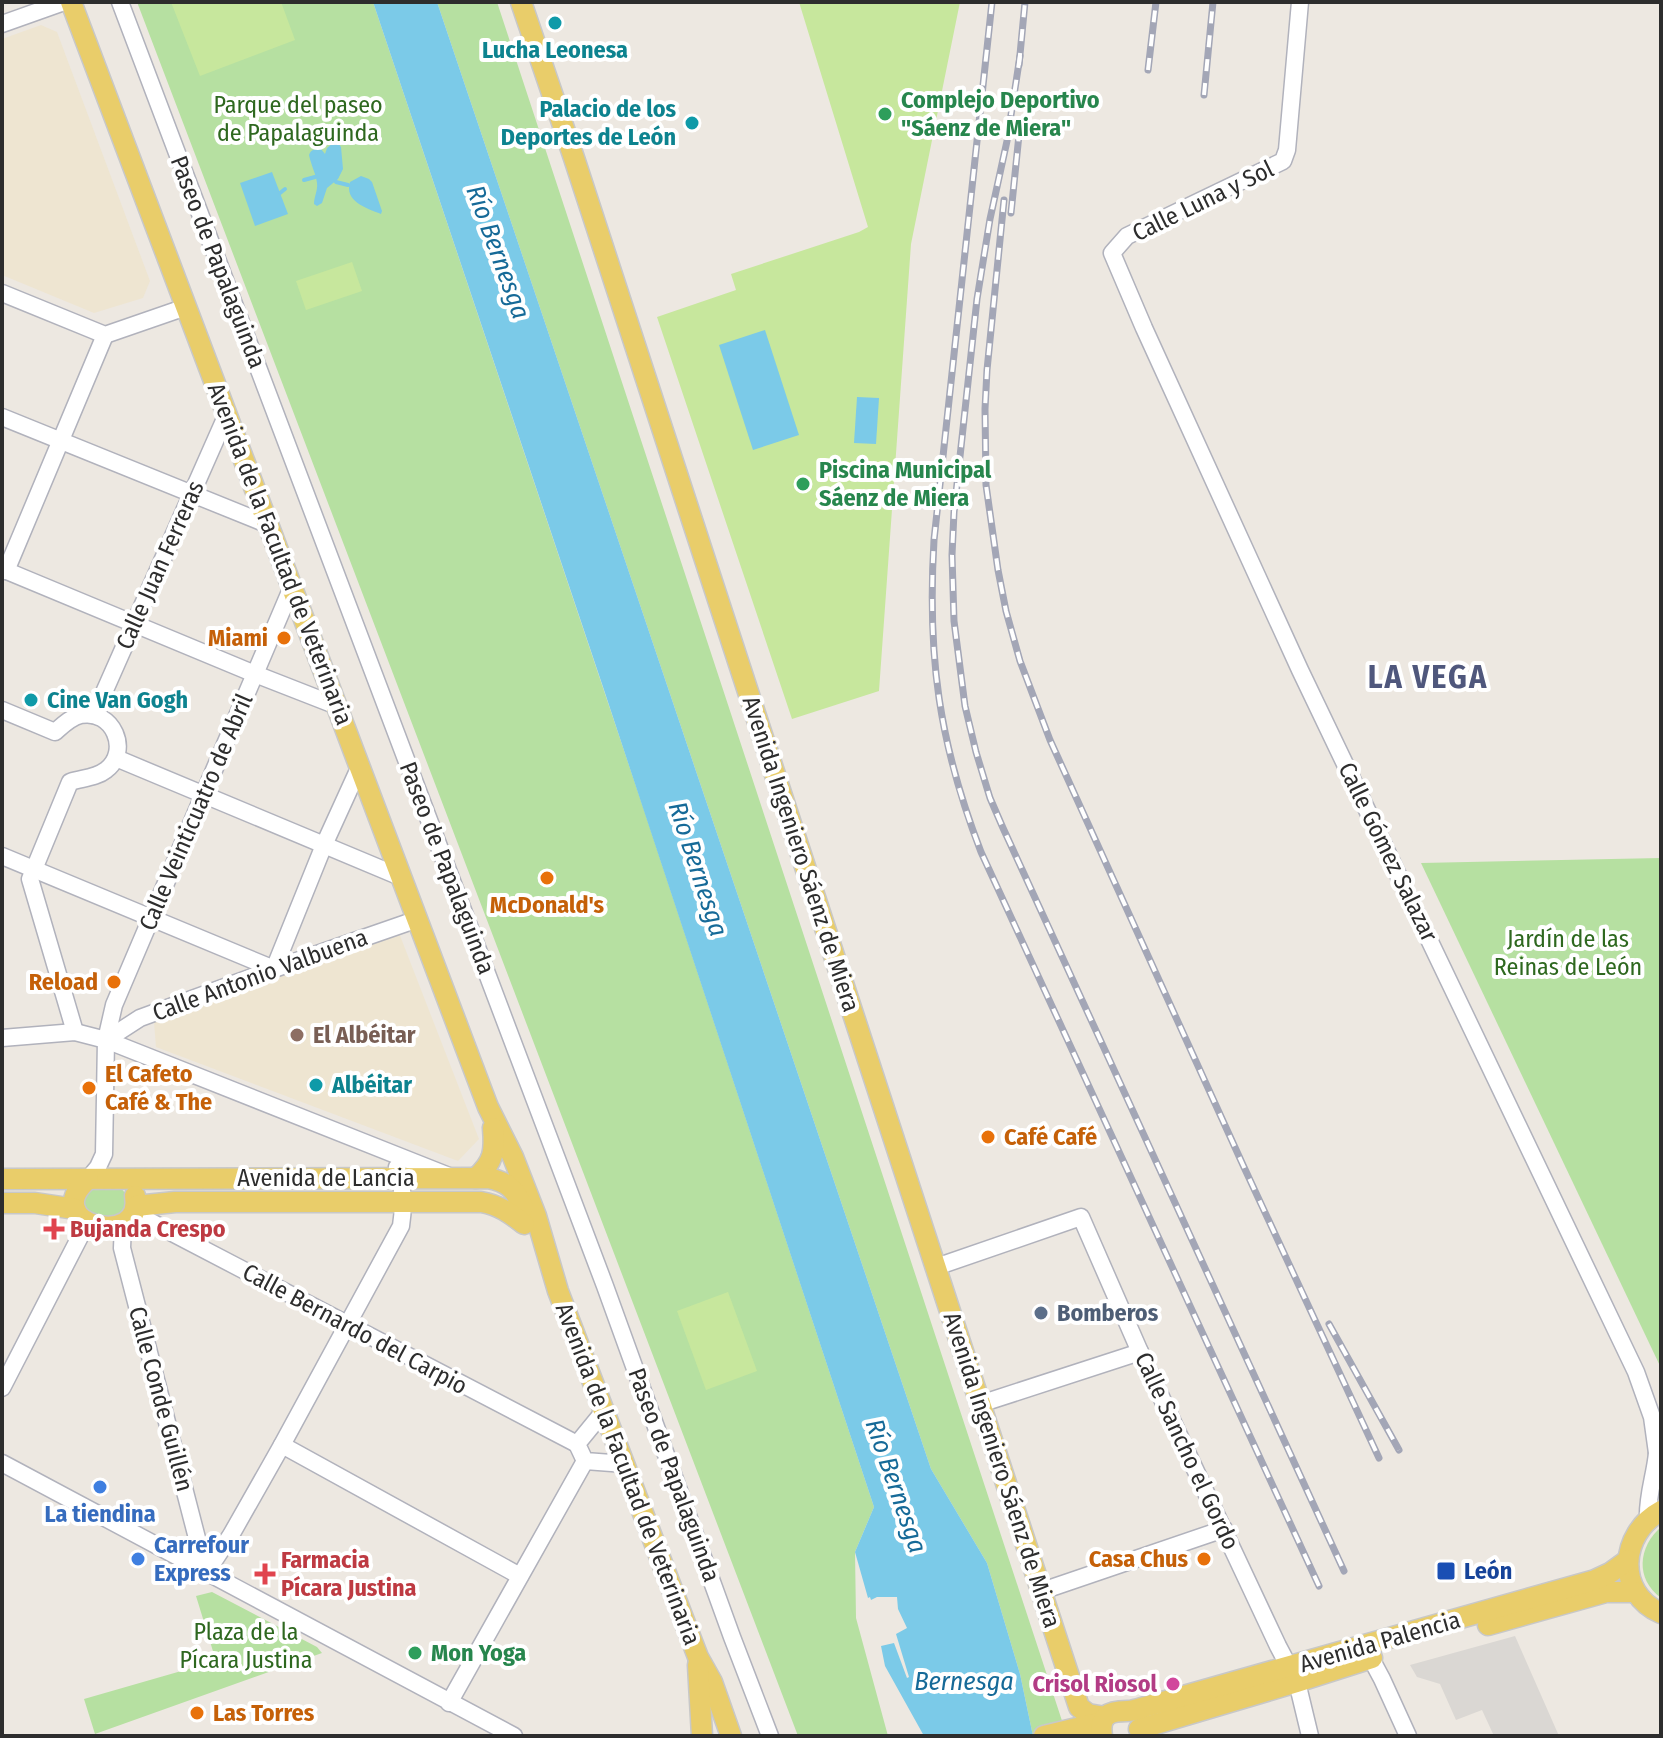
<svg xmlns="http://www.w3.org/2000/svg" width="1663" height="1738" font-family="'Fira Sans Condensed',sans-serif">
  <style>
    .education { fill: #eee5d1 }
    .green { fill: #b6e0a1 }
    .pitch { fill: #c7e79d }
    .plaza { fill: #dad7d3 }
    .water { fill: #7bcae8 }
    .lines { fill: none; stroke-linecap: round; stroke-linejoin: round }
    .stream { stroke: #7bcae8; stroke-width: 4 }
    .minor-casing { stroke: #b1b2bc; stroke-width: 19 }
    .major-casing { stroke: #c8c8c8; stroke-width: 23 }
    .minor { stroke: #fff; stroke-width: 16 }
    .major { stroke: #e9cd6a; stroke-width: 20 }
    .rail-casing { stroke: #a3a6b6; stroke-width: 7 }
    .rail { stroke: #fff; stroke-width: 4; stroke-dasharray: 12; stroke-linecap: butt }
    .culture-dot { fill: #0f9aa8; stroke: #fff; stroke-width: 3 }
    .leisure-dot { fill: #2e9e5b; stroke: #fff; stroke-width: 3 }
    .food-dot { fill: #e8710a; stroke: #fff; stroke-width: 3 }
    .education-dot { fill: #8d6e63; stroke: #fff; stroke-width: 3 }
    .health-dot { fill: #e0444e; stroke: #fff; stroke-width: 3 }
    .service-dot { fill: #5c6f8a; stroke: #fff; stroke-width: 3 }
    .shop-dot { fill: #3f7fe0; stroke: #fff; stroke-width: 3 }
    .transit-dot { fill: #1a4fb4; stroke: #fff; stroke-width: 3 }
    .hotel-dot { fill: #d1479c; stroke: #fff; stroke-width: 3 }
    .labels { text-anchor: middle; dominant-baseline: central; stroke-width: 8; stroke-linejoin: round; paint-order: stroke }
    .culture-label { font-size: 24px; font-weight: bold; fill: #0d838f; stroke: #fff; text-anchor: start }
    .leisure-label { font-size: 24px; font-weight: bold; fill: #27864d; stroke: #fff; text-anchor: start }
    .park-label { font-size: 24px; fill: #2e681f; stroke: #fff }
    .street-label { font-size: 24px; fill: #2d2d2d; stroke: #fff }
    .food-label { font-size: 24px; font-weight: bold; fill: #c56008; stroke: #fff; text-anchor: end }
    .education-label { font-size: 24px; font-weight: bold; fill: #785e54; stroke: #fff; text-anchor: start }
    .health-label { font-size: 24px; font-weight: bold; fill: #be3a42; stroke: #fff; text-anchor: start }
    .service-label { font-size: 24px; font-weight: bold; fill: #4e5e75; stroke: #fff; text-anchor: start }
    .shop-label { font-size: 24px; font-weight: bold; fill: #366cbe; stroke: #fff }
    .transit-label { font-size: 24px; font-weight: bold; fill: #164399; stroke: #fff; text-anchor: start }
    .hotel-label { font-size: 24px; font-weight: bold; fill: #b23c85; stroke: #fff; text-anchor: end }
    .water-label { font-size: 26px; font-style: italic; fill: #166a98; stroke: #fff }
    .district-label { font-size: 32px; font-weight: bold; letter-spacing: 2px; fill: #4f577c; stroke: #fff }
  </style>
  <rect width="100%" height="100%" fill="#ede8e1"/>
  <!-- education -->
  <g class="education">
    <polygon points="41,25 57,32 150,281 143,298 94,313 2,275 2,39"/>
    <polygon points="399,933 479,1139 458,1161 156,1047 154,1022"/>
  </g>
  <!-- green -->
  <g class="green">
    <polygon points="137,2 373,2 644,810 874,1507 855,1552 856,1618 888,1736 798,1736"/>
    <polygon points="437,2 497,2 1067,1736 1033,1736 1020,1674 987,1563 931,1469"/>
    <polygon points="1661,858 1661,1368 1421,863"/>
    <polygon points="96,1185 119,1186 126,1194 128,1204 116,1217 96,1217 87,1212 82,1198"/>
    <path d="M1661,1527V1598C1635,1579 1638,1547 1661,1527Z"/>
    <polygon points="212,1592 317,1647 322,1653 95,1734 84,1699 216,1661 196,1596"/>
  </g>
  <!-- pitch -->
  <g class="pitch">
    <polygon points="171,2 281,2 295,40 200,76"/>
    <polygon points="799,2 960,2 911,244 879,691 792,719 657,317 736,290 731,274 859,232 868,227"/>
    <polygon points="352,262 362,291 306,310 296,281"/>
    <polygon points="728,1292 757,1371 706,1390 677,1311"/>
  </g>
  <!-- plaza -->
  <polygon class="plaza" points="1515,1636 1559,1736 1494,1736 1482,1710 1456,1720 1440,1684 1417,1677 1410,1665"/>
  <!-- water -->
  <g class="water">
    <polygon points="373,2 437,2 931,1469 987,1563 1020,1674 1033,1736 924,1736 885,1666 881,1646 894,1643 907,1678 909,1677 896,1634 907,1628 898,1609 897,1597 877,1597 871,1600 870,1597 868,1598 855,1552 874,1507 604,690"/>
    <path d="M333,143H338L341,147L343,169L338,179L327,188L322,203L317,206L314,204C314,197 318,190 317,183C316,174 311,165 309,155C311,149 315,149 321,149L325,154L327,148Z"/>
    <polygon points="272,172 288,214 255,226 240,183"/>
    <path d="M361,176L369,179L372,182L382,211L381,214C366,208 344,201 350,182Z"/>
    <polygon points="765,330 799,435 753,450 719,345"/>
    <polygon points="857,397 879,398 876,444 854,443"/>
  </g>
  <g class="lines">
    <!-- stream -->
    <g class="stream">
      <polyline points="304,180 315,177"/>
      <polyline points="336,182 348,185"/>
      <polyline points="280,193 285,189"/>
    </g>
    <!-- minor casing -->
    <g class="minor-casing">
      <g id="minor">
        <polyline points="120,2 605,1286 732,1637 770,1736"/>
        <polyline points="1300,2 1287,150 1283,161 1127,236 1112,253 1144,328 1300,670 1636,1372 1652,1417 1657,1453"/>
        <polyline points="2,24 64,2"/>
        <polyline points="2,293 105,335 186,307"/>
        <polyline points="2,417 269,525"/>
        <polyline points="2,569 255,674 337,706"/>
        <polyline points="6,571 105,335"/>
        <path d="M2,710L55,732C63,725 71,717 81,715C113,709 131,751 106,770C96,778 82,778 70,782L30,879L75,1032"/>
        <polyline points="94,715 227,414"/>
        <polyline points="116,758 403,878"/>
        <polyline points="2,856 274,969 324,845 360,766"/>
        <polyline points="2,1038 75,1032 106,1040 449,1176"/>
        <polyline points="106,1040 140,1018 274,969 418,919"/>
        <polyline points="88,1179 98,1167 104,1154 106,1040 114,1005 292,587"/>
        <polyline points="134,1213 577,1444"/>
        <polyline points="123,1224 122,1248 206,1573"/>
        <polyline points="936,1267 1081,1217 1140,1352 1278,1646 1297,1682 1310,1736"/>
        <polyline points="2,1388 87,1223"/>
        <polyline points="980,1404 1140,1352"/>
        <polyline points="604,1411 577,1444 585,1461 625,1464"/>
        <polyline points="282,1445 520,1576"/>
        <polyline points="2,1463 514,1736"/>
        <path d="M1648,1518C1647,1496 1655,1475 1657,1453L1661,1476"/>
        <path d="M206,1573L231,1535L282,1445L401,1226C404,1207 403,1185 397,1167"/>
        <polyline points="1042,1591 1224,1529"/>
        <polyline points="1367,1651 1382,1679 1408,1736"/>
        <polyline points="449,1703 585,1461"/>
      </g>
    </g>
    <!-- major casing -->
    <g class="major-casing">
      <g id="major">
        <polyline points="71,2 488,1107 513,1157 536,1216 558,1291 698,1657 712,1682 731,1736"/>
        <polyline points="521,2 574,158 1079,1707 1088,1714 1105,1717"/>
        <path d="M476,1178C494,1162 495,1151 493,1128"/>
        <path d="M2,1179L488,1178C508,1182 515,1189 523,1207"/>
        <path d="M88,1179C36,1225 145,1250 135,1196"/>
        <polyline points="2,1203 35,1203 75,1209"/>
        <path d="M136,1206L175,1202H481C499,1205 510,1213 524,1224"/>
        <path d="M1661,1511C1620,1533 1615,1593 1661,1613"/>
        <polyline points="1488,1625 1606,1592 1635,1592"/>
        <polyline points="698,1665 702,1736"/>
        <polyline points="1139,1729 1297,1682 1372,1658"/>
        <polyline points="1044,1736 1102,1722"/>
        <path d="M1102,1736C1099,1715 1109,1711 1127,1711C1134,1711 1141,1708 1148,1706L1595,1580L1610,1573L1628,1560"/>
      </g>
    </g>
    <!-- minor -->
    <use href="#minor" class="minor"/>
    <!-- major -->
    <use href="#major" class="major"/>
    <!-- rail casing -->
    <g class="rail-casing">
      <g id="rail">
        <path d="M992,2L934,540C927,656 939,743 981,852L1319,1586"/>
        <polyline points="1020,56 1007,141 990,219 977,299 954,512 952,555 954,621 965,706 976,752 990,798 1003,828 1344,1571"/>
        <polyline points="1019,65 1025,2"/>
        <polyline points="1148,70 1156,2"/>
        <polyline points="1204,95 1213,2"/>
        <polyline points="1004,200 987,370 985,409 986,485 998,570 1006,611 1020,661 1050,740 1243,1165 1379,1458"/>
        <polyline points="1011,213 1020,125"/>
        <polyline points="1329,1324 1399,1450"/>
      </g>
    </g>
    <!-- rail -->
    <use href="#rail" class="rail"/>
  </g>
  <!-- markers -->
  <g class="culture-dot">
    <circle cx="555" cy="23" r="8"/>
    <circle cx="692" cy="123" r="8"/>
    <circle cx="31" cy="700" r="8"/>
    <circle cx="316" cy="1085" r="8"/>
  </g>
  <g class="leisure-dot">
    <circle cx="885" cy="114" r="8"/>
    <circle cx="803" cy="484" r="8"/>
    <circle cx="415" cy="1653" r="8"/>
  </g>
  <g class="food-dot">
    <circle cx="284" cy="638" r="8"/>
    <circle cx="547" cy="878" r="8"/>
    <circle cx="114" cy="982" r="8"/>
    <circle cx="89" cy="1088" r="8"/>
    <circle cx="988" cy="1137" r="8"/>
    <circle cx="1204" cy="1559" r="8"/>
    <circle cx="197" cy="1713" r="8"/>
  </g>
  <circle class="education-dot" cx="297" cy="1035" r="8"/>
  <g class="health-dot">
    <path d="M50 1217h8v8h8v8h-8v8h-8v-8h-8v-8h8z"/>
    <path d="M261 1562h8v8h8v8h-8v8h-8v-8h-8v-8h8z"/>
  </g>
  <circle class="service-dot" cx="1041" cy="1313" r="8"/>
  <g class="shop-dot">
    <circle cx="100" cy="1487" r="8"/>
    <circle cx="138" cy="1559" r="8"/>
  </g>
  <rect class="transit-dot" x="1436" y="1561" width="20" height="20" rx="4"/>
  <circle class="hotel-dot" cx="1173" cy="1684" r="8"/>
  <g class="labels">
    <!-- culture labels -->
    <g class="culture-label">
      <text x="555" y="50" text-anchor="middle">Lucha Leonesa</text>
      <text x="676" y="109" text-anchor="end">Palacio de los<tspan x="676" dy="28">Deportes de León</tspan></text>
      <text x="47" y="700">Cine Van Gogh</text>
      <text x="332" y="1085">Albéitar</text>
    </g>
    <!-- leisure labels -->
    <g class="leisure-label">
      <text x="901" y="100">Complejo Deportivo<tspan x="901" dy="28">"Sáenz de Miera"</tspan></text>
      <text x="819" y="470">Piscina Municipal<tspan x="819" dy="28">Sáenz de Miera</tspan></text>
      <text x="431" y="1653">Mon Yoga</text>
    </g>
    <!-- park labels -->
    <g class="park-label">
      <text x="298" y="105">Parque del paseo<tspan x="298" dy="28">de Papalaguinda</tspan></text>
      <text x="1568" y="939">Jardín de las<tspan x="1568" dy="28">Reinas de León</tspan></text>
      <text x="246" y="1632">Plaza de la<tspan x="246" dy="28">Pícara Justina</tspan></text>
    </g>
    <!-- street labels -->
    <g class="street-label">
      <text transform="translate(1203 201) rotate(-26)">Calle Luna y Sol</text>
      <text transform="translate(218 262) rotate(69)">Paseo de Papalaguinda</text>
      <text transform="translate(280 554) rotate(69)">Avenida de la Facultad de Veterinaria</text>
      <text transform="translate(160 565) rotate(-66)">Calle Juan Ferreras</text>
      <text transform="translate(196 812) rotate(-67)">Calle Veinticuatro de Abril</text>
      <text transform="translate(1388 852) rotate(64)">Calle Gómez Salazar</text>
      <text transform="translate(801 854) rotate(72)">Avenida Ingeniero Sáenz de Miera</text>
      <text transform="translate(447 868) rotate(69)">Paseo de Papalaguinda</text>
      <text transform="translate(260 975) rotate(-20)">Calle Antonio Valbuena</text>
      <text x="326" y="1178">Avenida de Lancia</text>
      <text transform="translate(355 1329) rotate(28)">Calle Bernardo del Carpio</text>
      <text transform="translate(161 1399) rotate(75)">Calle Conde Guillén</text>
      <text transform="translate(1187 1451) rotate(65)">Calle Sancho el Gordo</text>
      <text transform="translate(1002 1470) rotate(72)">Avenida Ingeniero Sáenz de Miera</text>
      <text transform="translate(628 1474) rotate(69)">Avenida de la Facultad de Veterinaria</text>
      <text transform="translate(674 1475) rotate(70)">Paseo de Papalaguinda</text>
      <text transform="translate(1380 1642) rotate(-16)">Avenida Palencia</text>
    </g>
    <!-- food labels -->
    <g class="food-label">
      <text x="268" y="638">Miami</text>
      <text x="547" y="905" text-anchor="middle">McDonald's</text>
      <text x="98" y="982">Reload</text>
      <text x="105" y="1074" text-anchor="start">El Cafeto<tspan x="105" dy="28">Café &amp; The</tspan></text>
      <text x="1004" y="1137" text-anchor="start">Café Café</text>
      <text x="1188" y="1559">Casa Chus</text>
      <text x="213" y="1713" text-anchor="start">Las Torres</text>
    </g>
    <!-- education labels -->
    <g class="education-label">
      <text x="313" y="1035">El Albéitar</text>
    </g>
    <!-- health labels -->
    <g class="health-label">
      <text x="70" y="1229">Bujanda Crespo</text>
      <text x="281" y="1560">Farmacia<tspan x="281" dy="28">Pícara Justina</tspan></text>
    </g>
    <!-- service labels -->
    <g class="service-label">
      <text x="1057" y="1313">Bomberos</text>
    </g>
    <!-- shop labels -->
    <g class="shop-label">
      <text x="100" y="1514">La tiendina</text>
      <text x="154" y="1545" text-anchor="start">Carrefour<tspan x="154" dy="28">Express</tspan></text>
    </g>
    <!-- transit labels -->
    <g class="transit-label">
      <text x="1464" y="1571">León</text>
    </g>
    <!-- hotel labels -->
    <g class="hotel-label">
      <text x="1157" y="1684">Crisol Riosol</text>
    </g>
    <!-- water labels -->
    <g class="water-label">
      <text transform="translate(498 252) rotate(70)">Río Bernesga</text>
      <text transform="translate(698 869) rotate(72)">Río Bernesga</text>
      <text transform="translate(896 1486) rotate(71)">Río Bernesga</text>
      <text x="964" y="1681">Bernesga</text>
    </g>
    <!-- district labels -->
    <g class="district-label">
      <text x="1428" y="677">LA VEGA</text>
    </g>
  </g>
  <!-- border -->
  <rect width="1663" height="1738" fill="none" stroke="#2d2d2d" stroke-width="8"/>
</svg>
